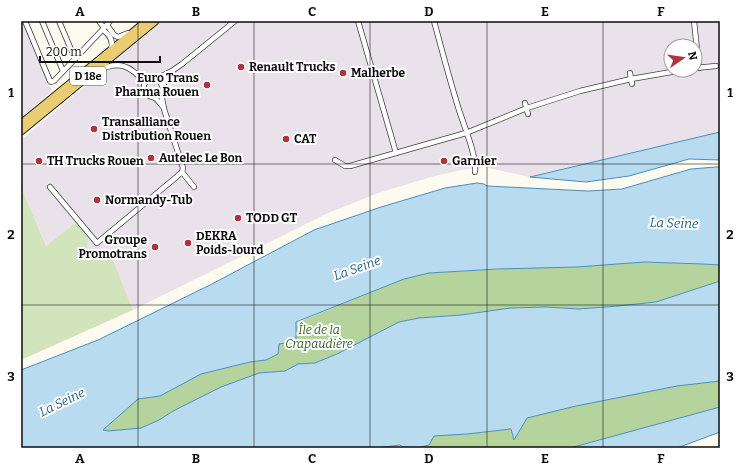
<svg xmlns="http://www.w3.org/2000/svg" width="741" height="469" font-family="Bitter,serif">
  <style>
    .industrial { fill: #eae2eb; fill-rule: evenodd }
    .green { fill: #d1e4bc }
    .forest { fill: #b5d39d }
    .water { fill: #b9dbef; stroke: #488fbe }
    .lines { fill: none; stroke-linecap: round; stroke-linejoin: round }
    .street-casing { stroke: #404040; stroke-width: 6 }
    .primary-casing { stroke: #1e1e1e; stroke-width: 9 }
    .street { stroke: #fff; stroke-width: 4.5 }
    .primary { stroke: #eacd72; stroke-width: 7 }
    .grid { fill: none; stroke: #0d0d0d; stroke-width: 1; stroke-opacity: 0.55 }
    .poi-dot { fill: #ae343a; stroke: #fff; stroke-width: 1.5 }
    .labels { text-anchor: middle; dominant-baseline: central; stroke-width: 4; stroke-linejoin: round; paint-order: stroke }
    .shield { fill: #fff; stroke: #565656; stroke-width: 1 }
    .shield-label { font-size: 11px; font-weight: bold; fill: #0d0d0d }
    .poi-label { font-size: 12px; font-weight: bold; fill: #0d0d0d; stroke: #fff; text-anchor: start }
    .park-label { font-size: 12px; font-style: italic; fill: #305e24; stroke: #fff }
    .water-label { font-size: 13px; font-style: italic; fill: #246191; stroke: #fff }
    .neatline { fill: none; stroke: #0d0d0d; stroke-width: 1.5 }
    .grid-label { font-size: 13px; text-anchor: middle; font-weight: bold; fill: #0d0d0d }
  </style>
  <rect width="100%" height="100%" fill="#fdfaef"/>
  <!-- industrial -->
  <g class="industrial">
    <polygon points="21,21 22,21 52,91 21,117"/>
    <path d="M162,21H720V160L689,159L629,176L586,182L530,177L484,167L461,170L435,176L381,192L326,214L224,265L133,310L111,255H83L46,246L21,187V140ZM671,46H695V70H671Z"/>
  </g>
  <!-- green -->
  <polygon class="green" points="21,187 46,246 77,222 88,236 87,255 111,255 133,310 21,360"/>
  <!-- forest -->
  <g class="forest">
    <polygon points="644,262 703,264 720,265 720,281 656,302 618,306 579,309 546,307 510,308 461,315 419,318 399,322 337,354 315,363 298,364 285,371 259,373 221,387 175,410 159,420 141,428 108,431 102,430 138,399 160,396 201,374 250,362 266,360 296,323 404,279 429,273"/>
    <polygon points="720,381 720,407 570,448 417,448 429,445 434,436 467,434 512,429 514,439 527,418 576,406 677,386"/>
  </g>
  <!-- water -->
  <g class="water">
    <polygon points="720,132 720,160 689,159 629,176 586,182 530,177"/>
    <polygon points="716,167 720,167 720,265 703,264 644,262 577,267 498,269 429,273 404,279 296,322 296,341 279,344 278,354 266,360 250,362 201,374 160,396 138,399 103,430 108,431 141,428 159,420 175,410 221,387 259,373 285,371 298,364 315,363 337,354 399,322 419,318 461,315 510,308 546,307 579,309 618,306 656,302 720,281 720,381 677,386 576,406 527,418 514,440 511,429 467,434 434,436 429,445 417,448 405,448 400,445 377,448 21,448 21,370 98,340 210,285 314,230 381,207 445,188 477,183 484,184 487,186 588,191 622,189 691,169"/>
    <polygon points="720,407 720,432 677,448 570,448"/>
  </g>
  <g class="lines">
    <!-- street casing -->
    <g class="street-casing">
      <g id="street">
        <polyline points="25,21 50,81 51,82 54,81 104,28 110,21"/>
        <polyline points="42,21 63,71"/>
        <polyline points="59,21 75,59"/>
        <polyline points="99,21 104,28"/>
        <polyline points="358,21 396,153"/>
        <path d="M434,21C442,51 450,81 459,110C464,126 477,156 475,172"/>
        <polyline points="694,21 699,68"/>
        <polyline points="107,25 114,35 118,37 128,33"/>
        <path d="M103,30C110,35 114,41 111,50"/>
        <polyline points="695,68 716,66"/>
        <path d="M97,71C119,60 130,65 145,83"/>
        <polyline points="630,73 632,84"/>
        <polyline points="156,79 172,71 182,64 235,21"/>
        <polyline points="163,85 171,73"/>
        <path d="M154,97L161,94L163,88L160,81C152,75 140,81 145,91C147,97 151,96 155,98C158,100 161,105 164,108"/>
        <polyline points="525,103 528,114"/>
        <polyline points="335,160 345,166 350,166 466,133 527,108 580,91 631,79 683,70"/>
        <polyline points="182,172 194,187"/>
        <polyline points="50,187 97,243 174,179 182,172 183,168 164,109 161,93"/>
      </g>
    </g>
    <!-- primary casing -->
    <g class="primary-casing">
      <g id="primary">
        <polyline points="21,124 147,21"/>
        <polyline points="21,131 155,21"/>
      </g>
    </g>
    <!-- street -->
    <use href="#street" class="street"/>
    <!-- primary -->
    <use href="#primary" class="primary"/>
  </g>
  <!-- grid -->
  <path class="grid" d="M138,21V448M254,21V448M370,21V448M487,21V448M603,21V448M21,164H720M21,305H720"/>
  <!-- markers -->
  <g class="poi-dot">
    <circle cx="241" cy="67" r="4"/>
    <circle cx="343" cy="73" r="4"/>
    <circle cx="207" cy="85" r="4"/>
    <circle cx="94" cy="129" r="4"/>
    <circle cx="286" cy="139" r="4"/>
    <circle cx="151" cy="158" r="4"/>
    <circle cx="39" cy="161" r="4"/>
    <circle cx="444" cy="161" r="4"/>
    <circle cx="97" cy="200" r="4"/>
    <circle cx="238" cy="218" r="4"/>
    <circle cx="188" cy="243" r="4"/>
    <circle cx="155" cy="247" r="4"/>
  </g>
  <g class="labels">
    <!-- shield labels -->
    <rect class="shield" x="70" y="67" width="36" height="18" rx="3"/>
    <g class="shield-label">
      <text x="88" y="76">D 18e</text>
    </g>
    <!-- poi labels -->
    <g class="poi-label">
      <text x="249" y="67">Renault Trucks</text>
      <text x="351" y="73">Malherbe</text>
      <text x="199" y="78" text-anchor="end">Euro Trans<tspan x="199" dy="14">Pharma Rouen</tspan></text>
      <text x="102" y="122">Transalliance<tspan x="102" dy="14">Distribution Rouen</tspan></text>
      <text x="294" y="139">CAT</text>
      <text x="159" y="158">Autelec Le Bon</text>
      <text x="47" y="161">TH Trucks Rouen</text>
      <text x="452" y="161">Garnier</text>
      <text x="105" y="200">Normandy-Tub</text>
      <text x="246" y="218">TODD GT</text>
      <text x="196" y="236">DEKRA<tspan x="196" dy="14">Poids-lourd</tspan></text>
      <text x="147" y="240" text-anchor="end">Groupe<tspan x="147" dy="14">Promotrans</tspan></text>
    </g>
    <!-- park labels -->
    <g class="park-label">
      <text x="319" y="330">Île de la<tspan x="319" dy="14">Crapaudière</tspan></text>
    </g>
    <!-- water labels -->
    <g class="water-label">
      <text transform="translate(674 223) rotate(2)">La Seine</text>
      <text transform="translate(357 268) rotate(-20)">La Seine</text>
      <text transform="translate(62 402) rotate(-26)">La Seine</text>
    </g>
  </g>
  <!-- border -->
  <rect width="741" height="469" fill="none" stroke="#ffffff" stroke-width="44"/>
  <!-- north arrow -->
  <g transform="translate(683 58) rotate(77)"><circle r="19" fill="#ffffff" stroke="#9e9e9e"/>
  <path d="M0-3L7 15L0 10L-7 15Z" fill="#ae343a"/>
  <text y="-6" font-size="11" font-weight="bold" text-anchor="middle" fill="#0d0d0d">N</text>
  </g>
  <!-- scale -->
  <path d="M40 56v6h120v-6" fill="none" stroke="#0d0d0d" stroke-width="2"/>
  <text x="46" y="56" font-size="12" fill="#0d0d0d" stroke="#ffffff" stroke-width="3" paint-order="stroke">200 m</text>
  <rect x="22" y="22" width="697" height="425" class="neatline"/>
  <g class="grid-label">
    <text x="80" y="16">A</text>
    <text x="196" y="16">B</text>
    <text x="312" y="16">C</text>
    <text x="429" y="16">D</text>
    <text x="545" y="16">E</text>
    <text x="661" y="16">F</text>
    <text x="11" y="97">1</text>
    <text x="730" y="97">1</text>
    <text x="11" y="239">2</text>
    <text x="730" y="239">2</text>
    <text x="11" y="381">3</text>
    <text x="730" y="381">3</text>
    <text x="80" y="463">A</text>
    <text x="196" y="463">B</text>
    <text x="312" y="463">C</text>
    <text x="429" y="463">D</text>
    <text x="545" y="463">E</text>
    <text x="661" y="463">F</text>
  </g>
</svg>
